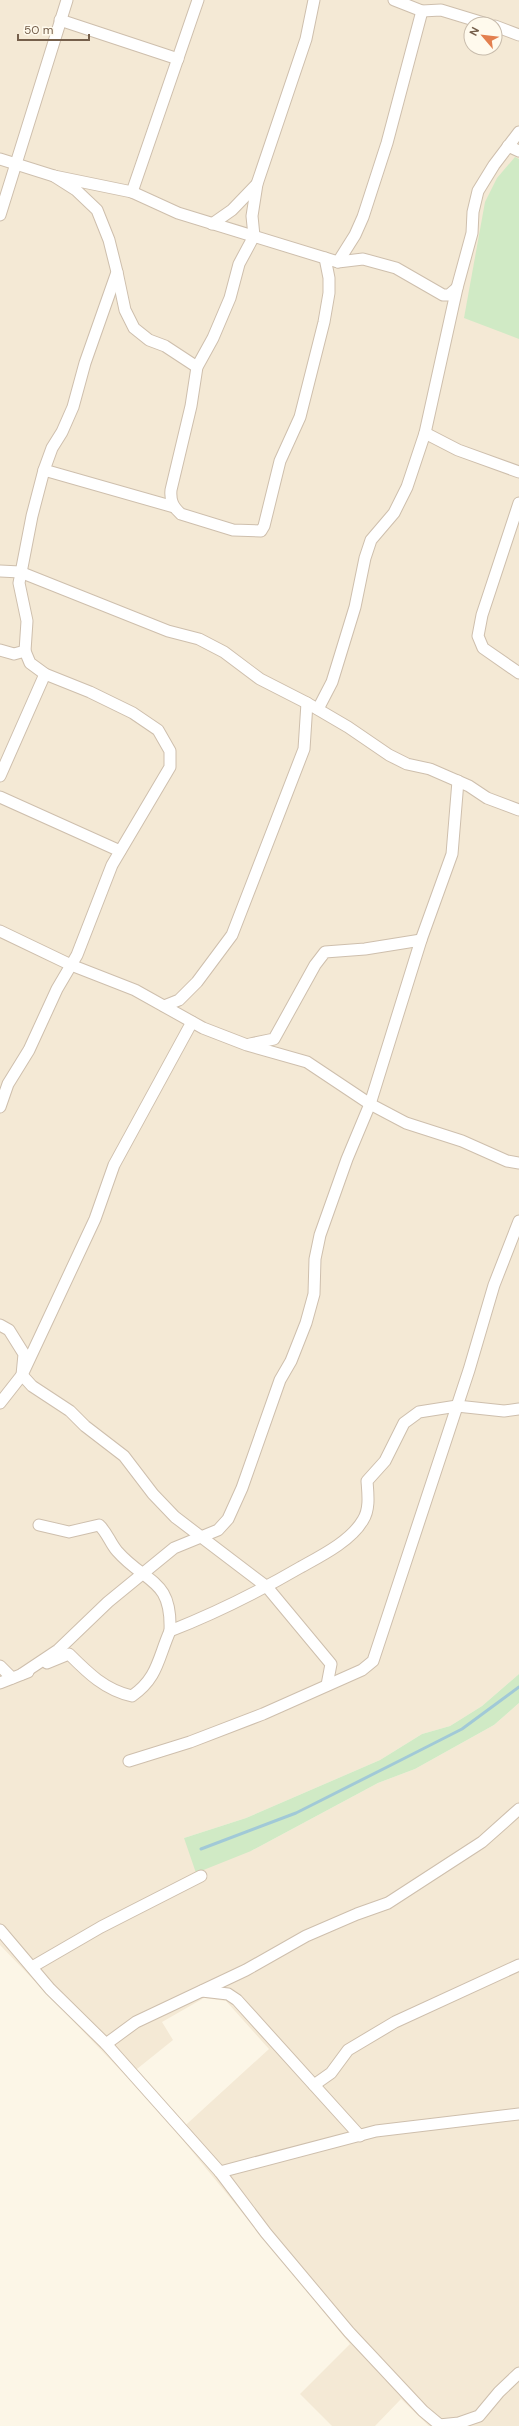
<svg xmlns="http://www.w3.org/2000/svg" width="519" height="2426" font-family="'DM Sans',sans-serif">
  <style>
    .residential { fill: #f4e9d5; fill-rule: evenodd }
    .green { fill: #d0eac5 }
    .lines { fill: none; stroke-linecap: round; stroke-linejoin: round }
    .stream { stroke: #a1c9d7; stroke-width: 3 }
    .minor-casing { stroke: #cebfad; stroke-width: 13 }
    .minor { stroke: #fff; stroke-width: 11 }
  </style>
  <rect width="100%" height="100%" fill="#fcf6e7"/>
  <!-- residential -->
  <path class="residential" d="M0,0H519V1674L482,1706L450,1726L422,1734L380,1760L246,1818L184,1838L251,1851L378,1783L415,1769L494,1725L519,1703V2426H429L401,2399L375,2426H332L300,2394L350,2344L177,2133L269,2049L226,2001L204,1998L162,2022L173,2040L127,2077L0,1945ZM471,24H495V48H471Z"/>
  <!-- green -->
  <g class="green">
    <polygon points="515,157 519,159 519,339 464,318 485,202 497,178"/>
    <polygon points="519,1674 519,1703 494,1725 415,1769 378,1783 251,1851 196,1873 184,1838 246,1818 380,1760 422,1734 450,1726 482,1706"/>
  </g>
  <g class="lines">
    <!-- stream -->
    <polyline class="stream" points="201,1849 296,1813 403,1759 462,1729 519,1687"/>
    <!-- minor casing -->
    <g class="minor-casing">
      <g id="minor">
        <path d="M314,0L306,39L257,184L252,216L254,236L239,264L230,298L213,338L197,367L191,406L171,490C170,501 173,507 181,514L233,530L261,531L264,526L280,461L300,417L324,322L329,293V278L325,258"/>
        <polyline points="394,0 422,11 441,10 487,24"/>
        <polyline points="60,20 178,59"/>
        <polyline points="495,26 519,35"/>
        <polyline points="508,146 519,151"/>
        <polyline points="0,159 54,176 132,192 178,213 338,262 363,259 396,268 443,295 449,295 457,288"/>
        <polyline points="132,192 198,0"/>
        <polyline points="0,215 67,0"/>
        <polyline points="212,224 232,210 257,184"/>
        <polyline points="338,262 355,235 363,217 387,143 422,11"/>
        <polyline points="117,272 125,310 134,328 149,340 165,346 197,367"/>
        <polyline points="425,433 458,450 519,472"/>
        <polyline points="44,470 174,507"/>
        <polyline points="519,503 482,615 478,636 483,648 519,673"/>
        <polyline points="0,571 20,572 168,631 199,639 224,652 260,679 307,703 348,727 389,755 407,764 430,769 469,786 487,798 519,810"/>
        <polyline points="0,650 14,654 25,651"/>
        <polyline points="318,709 332,682 355,607 365,558 371,540 394,513 407,487 425,433 457,288 472,233 473,212 478,191 494,165 519,132"/>
        <polyline points="0,776 45,674"/>
        <polyline points="0,797 120,851"/>
        <polyline points="0,931 71,965 135,990 203,1028 247,1045 307,1062 370,1104 406,1123 462,1141 507,1161 519,1163"/>
        <polyline points="164,1006 179,1000 197,982 232,935 304,749 307,703"/>
        <polyline points="250,1044 274,1039 315,965 325,952 365,949 421,940"/>
        <polyline points="0,1107 8,1084 29,1050 57,989 77,955 112,865 170,767 170,751 158,730 133,713 90,692 45,674 30,663 25,651 27,621 19,583 32,516 44,470 52,448 62,432 73,407 85,363 117,272 109,240 97,210 76,190 54,176"/>
        <polyline points="0,1325 9,1330 24,1354 22,1375 32,1386 70,1411 85,1426 124,1456 153,1494 175,1517 267,1587 331,1664 327,1685"/>
        <polyline points="0,1403 22,1375 95,1219 114,1165 192,1022"/>
        <path d="M39,1525L69,1532L99,1525C107,1532 110,1543 117,1551C146,1584 172,1578 170,1631"/>
        <path d="M47,1663L69,1654C88,1673 105,1690 132,1696C158,1678 158,1658 170,1631C216,1613 258,1592 301,1567C321,1556 351,1541 363,1520C370,1509 368,1494 367,1481L385,1461L404,1423L419,1412L457,1406L504,1411L519,1409"/>
        <polyline points="0,1666 12,1678"/>
        <polyline points="22,1674 58,1650 108,1602 174,1548 218,1530 228,1519 242,1488 280,1380 291,1361 306,1323 314,1294 315,1259 320,1235 347,1159 370,1104 421,940 452,854 458,781"/>
        <polyline points="0,1683 28,1672"/>
        <polyline points="129,1761 190,1742 263,1714 362,1670 373,1661 469,1370 494,1285 519,1221"/>
        <polyline points="0,1930 50,1989 106,2044 220,2172 266,2233 349,2332 423,2411 441,2426"/>
        <polyline points="32,1967 101,1927 201,1876"/>
        <polyline points="202,1991 228,1994 237,2000 360,2136"/>
        <polyline points="106,2044 136,2022 246,1970 306,1936 357,1914 388,1903 482,1842 519,1809"/>
        <polyline points="314,2085 331,2073 348,2050 395,2022 519,1965"/>
        <polyline points="220,2172 376,2131 519,2114"/>
        <polyline points="439,2425 459,2423 479,2416 499,2392 519,2373"/>
      </g>
    </g>
    <!-- minor -->
    <use href="#minor" class="minor"/>
  </g>
  <!-- north arrow -->
  <g transform="translate(483 36) rotate(298)"><circle r="19" fill="#fffaed" stroke="#c8bcac"/>
  <path d="M0-3L7 15L0 10L-7 15Z" fill="#e37f4e"/>
  <text y="-6" font-size="11" font-weight="bold" text-anchor="middle" fill="#755f4b">N</text>
  </g>
  <!-- scale -->
  <path d="M18 34v6h71v-6" fill="none" stroke="#755f4b" stroke-width="2"/>
  <text x="24" y="34" font-size="12" fill="#755f4b" stroke="#fffaed" stroke-width="3" paint-order="stroke">50 m</text>
</svg>
